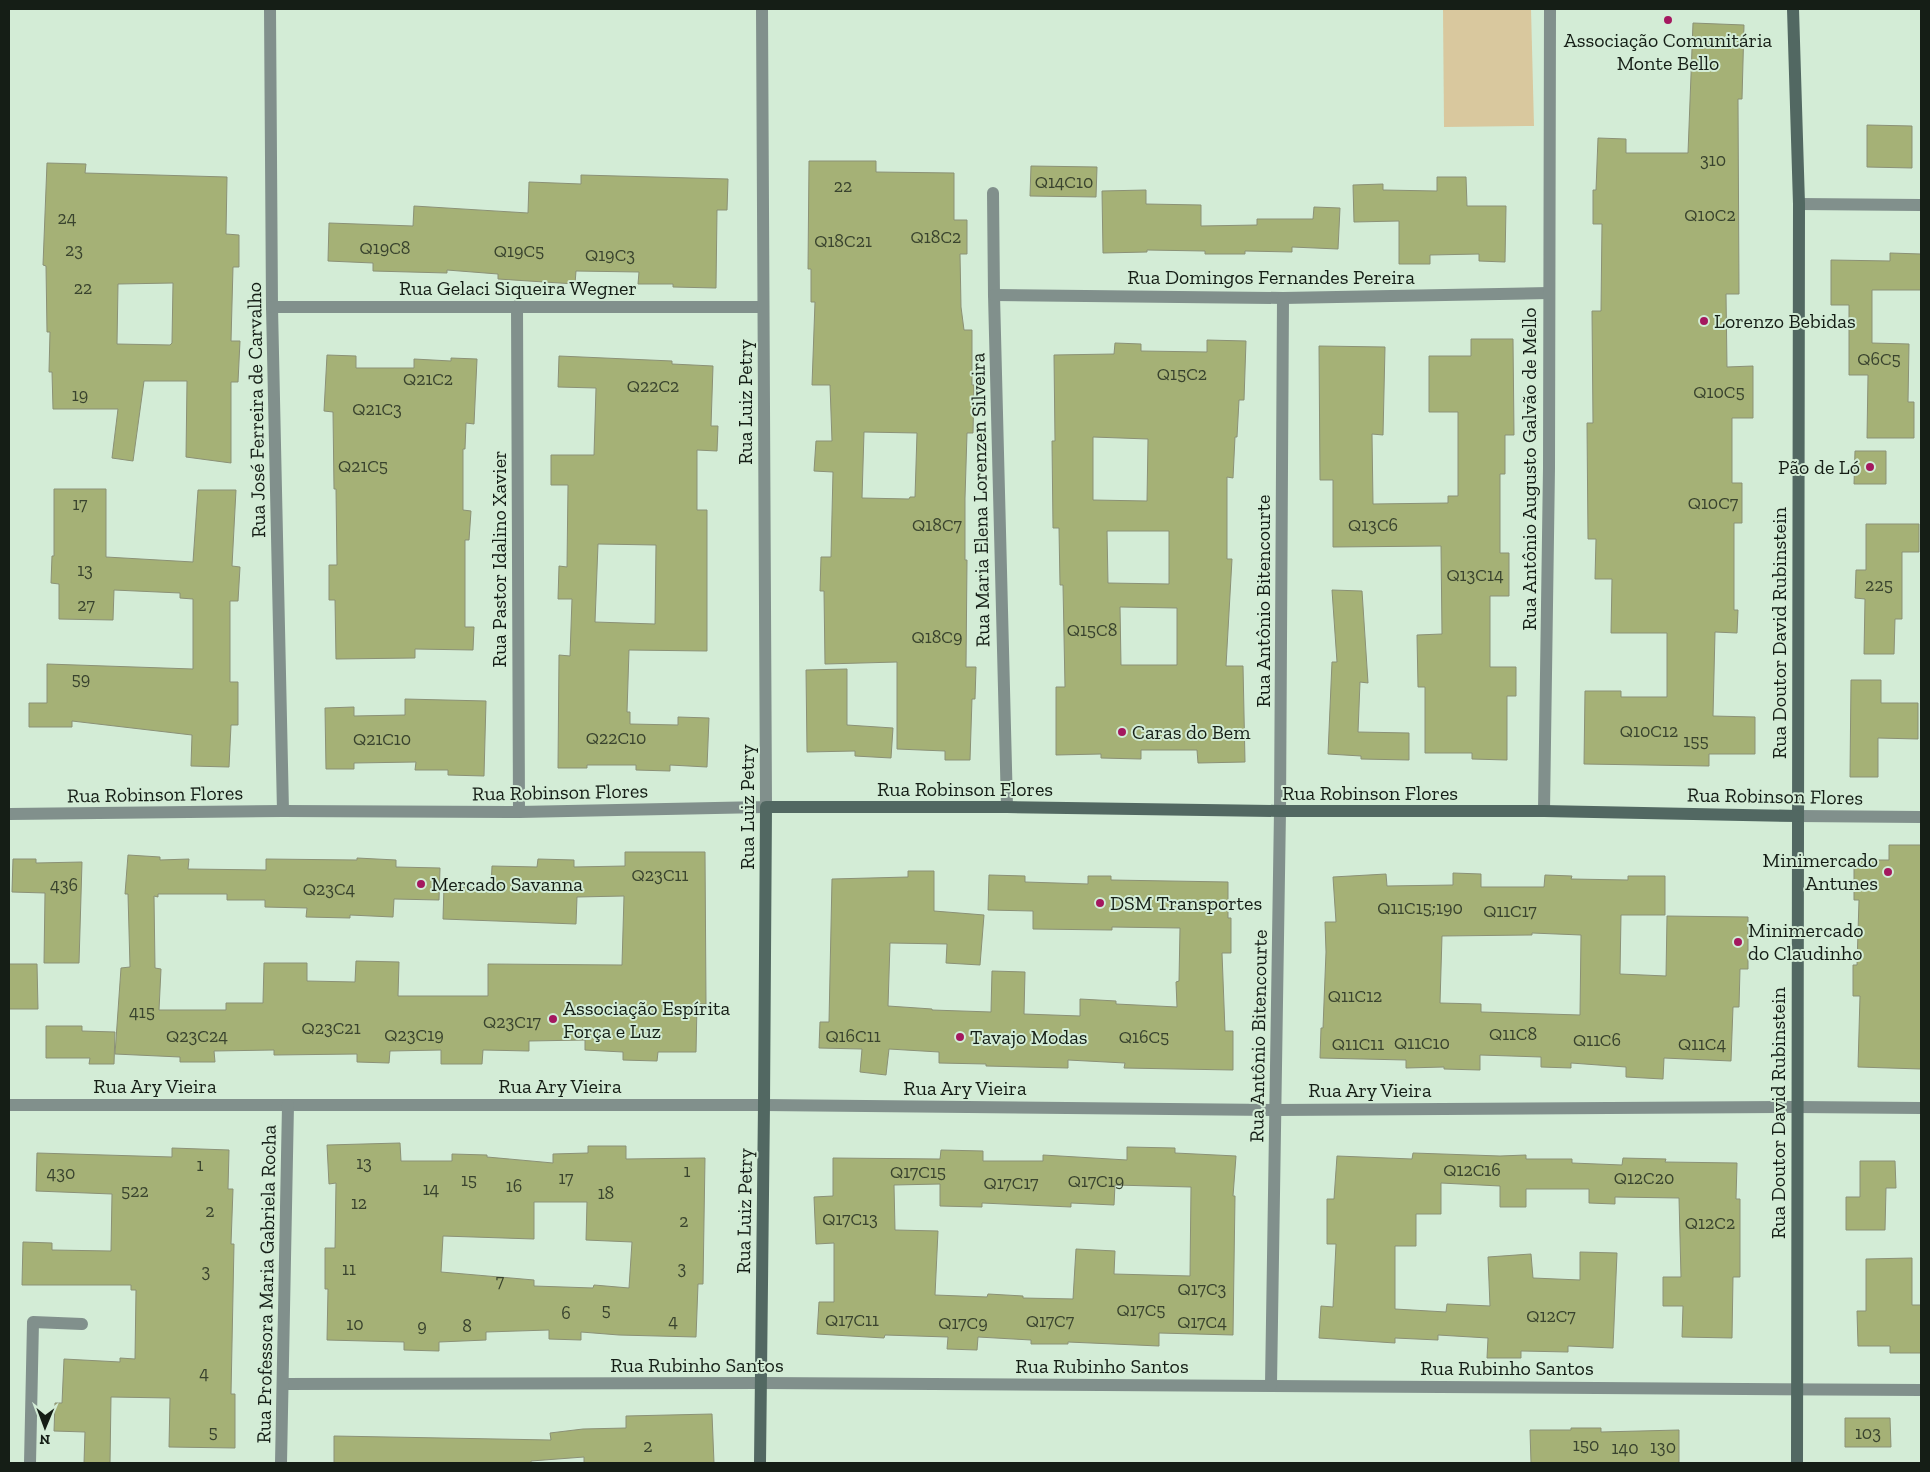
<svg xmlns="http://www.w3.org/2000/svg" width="1930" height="1472" font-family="'Zilla Slab',serif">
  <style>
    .green { fill: #d9c89e }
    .building { fill: #a5b176; stroke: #8b9176; fill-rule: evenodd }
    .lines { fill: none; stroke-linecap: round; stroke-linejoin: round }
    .street { stroke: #81908c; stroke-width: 12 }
    .secondary { stroke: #526862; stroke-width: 12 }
    .poi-dot { fill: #a4185f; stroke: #d3ecd6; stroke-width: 2 }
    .labels { text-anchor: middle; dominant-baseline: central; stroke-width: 4; stroke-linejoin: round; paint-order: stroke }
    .number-label { font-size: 18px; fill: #39432e }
    .poi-label { font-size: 20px; fill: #151e16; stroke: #d3ecd6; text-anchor: start }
    .street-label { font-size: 20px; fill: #151e16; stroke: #d3ecd6 }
  </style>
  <rect width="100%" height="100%" fill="#d3ecd6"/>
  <!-- green -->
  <polygon class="green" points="1443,9 1531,9 1534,126 1444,127"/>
  <!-- building -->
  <g class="building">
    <polygon points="1693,23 1744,25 1742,99 1738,99 1739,294 1726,294 1727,367 1753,366 1753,418 1732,418 1732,483 1742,483 1742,523 1734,523 1734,610 1738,610 1737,633 1715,632 1713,716 1755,717 1755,754 1709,754 1709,766 1584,764 1585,691 1621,691 1621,697 1667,697 1667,633 1611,633 1612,579 1595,579 1596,539 1588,539 1587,423 1593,423 1592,311 1601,311 1602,224 1593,224 1593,190 1596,190 1598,138 1626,139 1626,153 1688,153"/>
    <polygon points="1867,125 1912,126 1912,168 1867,167"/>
    <path d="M809,161H876V172L954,173V220H967V254H960L961,307L964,330H972V385H974L973,433H967L965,498V560H967L966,667H976L975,699H972L970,760H945V751L897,749V662L825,664L824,591H820L821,557H831L833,472L814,471L816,441H832L830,385H812L815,302H811V269H808ZM864,432L917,433L915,497H910L909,499L862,498Z"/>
    <path d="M47,163L86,164L85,173L227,177L226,234L239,235V267H233L231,341H240L238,382H231V463L186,457L187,381H144L133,461L112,458L118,409H53L52,372H49L50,332H47L46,266L43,265ZM173,283L172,343L170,345L117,344L118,284Z"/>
    <polygon points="1031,166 1097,167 1096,197 1030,196"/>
    <polygon points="581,175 728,179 727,210 717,210 716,288 673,287 673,284 638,284 639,272 576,271 575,284 498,279 498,274 447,270 447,273 373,271 373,263 328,261 329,223 413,226 414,206 528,213 529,182 581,184"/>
    <polygon points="1437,177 1466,177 1467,206 1506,206 1505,262 1479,261 1479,254 1430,255 1430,264 1399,264 1399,221 1354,222 1353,185 1383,184 1383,190 1437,191"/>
    <polygon points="1146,190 1146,204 1201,205 1201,226 1257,225 1257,219 1313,219 1314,207 1340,208 1338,249 1292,247 1292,252 1245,251 1245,254 1205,254 1205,251 1147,250 1147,252 1103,253 1102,191"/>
    <polygon points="1890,253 1921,254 1921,290 1872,290 1872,343 1909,344 1908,402 1914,402 1914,438 1867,438 1868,375 1849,375 1849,305 1831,305 1831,260 1890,261"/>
    <polygon points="1471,339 1513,339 1514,435 1505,435 1505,474 1500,474 1500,553 1509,553 1509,596 1490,596 1490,667 1516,667 1516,696 1507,696 1507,760 1472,759 1472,753 1425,753 1425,687 1418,687 1417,635 1442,634 1441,546 1333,547 1333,480 1320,480 1319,346 1385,347 1383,435 1372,434 1373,504 1448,503 1448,496 1458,496 1458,412 1429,412 1429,356 1471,356"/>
    <path d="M1207,340L1246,341L1244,400H1239L1237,437H1235L1233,478L1227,477V559H1232L1226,666H1243L1245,762L1198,763L1197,750H1141V759L1101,758V754L1056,755V687H1065L1063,585H1060L1059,528H1053L1052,441H1055L1054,355L1114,354L1115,343L1141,344V351L1207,352ZM1093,437L1148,439L1147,501L1093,500ZM1107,531H1169V584L1108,583ZM1120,607L1177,608V665H1121Z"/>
    <polygon points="327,355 356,356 356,368 414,368 414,359 451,361 451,358 477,359 474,424 466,423 465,449 463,449 463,510 471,511 469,540 465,540 465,627 474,627 473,650 415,649 415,658 336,659 335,600 329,600 329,565 337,565 336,489 334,489 333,412 324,411"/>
    <path d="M559,356L672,361V364L713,366L711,426H718L717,451L697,450V510H707V651L629,650L627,712H630V724L678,725V717L709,718L707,767L670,765V771L636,770V765H587V768H558L559,655L570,656L572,599H558L559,566L567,567L568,485H551V455H594L596,388L558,387ZM598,544L656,545L655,624L595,622Z"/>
    <polygon points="1855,451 1886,451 1886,484 1854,484"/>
    <polygon points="54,489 106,489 106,557 193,562 198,490 236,490 232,566 240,567 238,601 230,601 230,682 238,682 238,725 231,725 229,767 191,766 192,735 72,721 72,727 29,727 29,703 47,703 47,664 193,669 193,599 180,598 180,593 114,590 113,620 59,619 59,584 51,583 52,556 54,556"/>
    <polygon points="1866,524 1919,524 1919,552 1902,552 1902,619 1895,619 1894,654 1864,654 1865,599 1855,598 1856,570 1866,570"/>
    <polygon points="1332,590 1362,591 1368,683 1360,682 1358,732 1409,733 1409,760 1361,759 1361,756 1328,754 1332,662 1337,662"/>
    <polygon points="847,669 847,725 893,728 891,758 855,756 855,751 807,752 806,670"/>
    <polygon points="1851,680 1881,680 1881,703 1918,703 1918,739 1878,738 1878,777 1850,777"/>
    <polygon points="405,699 486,701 484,776 448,775 448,770 415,770 416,762 354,763 354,769 326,769 325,708 354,707 354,716 405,715"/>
    <polygon points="1889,845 1921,845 1921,1069 1858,1067 1860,996 1853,996 1853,965 1857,965 1859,900 1854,900 1854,860 1889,860"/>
    <polygon points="625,852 705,852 706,1004 697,1004 696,1052 658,1052 657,1061 623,1060 623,1052 585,1050 585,1040 529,1041 529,1051 483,1050 482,1064 441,1064 441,1050 390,1051 389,1063 357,1062 357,1054 274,1055 274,1050 214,1051 215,1062 180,1062 180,1057 115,1054 121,968 130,967 128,894 125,894 128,855 160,857 160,860 189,859 188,869 266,870 266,859 357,860 357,858 396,860 396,867 440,868 439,900 394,899 393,917 350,915 350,918 306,917 307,908 265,907 265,900 227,900 227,894 158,894 158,897 154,896 155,968 161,969 159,1010 226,1010 226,1003 263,1003 264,963 307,963 307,981 355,982 356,961 399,962 398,996 488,996 488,964 622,965 624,896 577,897 576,924 443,919 444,886 491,888 492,866 537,867 538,859 574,860 574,867 625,866"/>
    <polygon points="13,859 36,859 36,863 82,862 79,963 44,963 45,893 12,892"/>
    <polygon points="908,871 934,871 934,911 984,915 980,965 946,963 947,944 890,943 888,1006 932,1009 932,1010 991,1012 992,971 1025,972 1024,1014 1080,1016 1080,999 1116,1001 1116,1004 1177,1007 1176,982 1179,981 1180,928 1112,927 1112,930 1033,929 1033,911 988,910 989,875 1025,876 1025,882 1088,884 1088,876 1111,876 1111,880 1228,882 1228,918 1231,918 1231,953 1222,953 1225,1031 1233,1031 1233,1070 1124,1068 1125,1063 1068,1060 1068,1068 986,1066 986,1064 939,1063 939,1052 889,1049 886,1075 860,1072 862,1049 819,1048 820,1022 829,1022 832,879 908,877"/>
    <path d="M1453,873L1481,874V887H1544L1545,875L1572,876L1571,879L1628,880V876H1665V915H1621L1620,974L1666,976L1667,916L1748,917V969H1740L1739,1007H1733L1731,1061L1664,1058L1663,1079L1626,1077V1067L1571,1063V1068L1541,1067V1057L1480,1055V1070L1444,1069V1067L1406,1068V1060L1320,1058L1321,1028H1323L1326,952L1325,922H1336L1333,877L1386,874L1387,886L1453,885ZM1532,933L1581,935L1580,1015L1481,1012V1004L1440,1003L1442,936L1532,935Z"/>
    <polygon points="9,964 37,964 38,1009 9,1009"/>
    <polygon points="46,1026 82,1026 82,1031 115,1032 114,1064 89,1064 90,1058 46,1058"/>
    <path d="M400,1143L401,1161H452V1154L487,1155V1157L553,1163V1154L588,1153V1146H626V1159L705,1158L703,1284H698L696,1337L619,1335L581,1332V1340L549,1339V1330L486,1332V1340L439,1342V1351L404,1350V1342L327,1340L328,1289H325V1248H335L336,1183L329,1184L327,1145ZM534,1202H587L586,1240L632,1242L629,1288L594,1285L593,1288L534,1286V1280L441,1272L443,1236L534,1239Z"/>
    <path d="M1127,1147L1175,1148V1153L1236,1156L1233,1196H1235L1233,1335L1159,1333V1346L1068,1342V1344H1031V1340L978,1337L977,1350L947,1349L948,1337L885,1335L884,1338L817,1334L819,1302H834V1243L816,1244L814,1197L833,1196V1158L940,1159L941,1150L983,1151V1161H1043V1155L1127,1160ZM940,1184V1206L982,1207V1203L1071,1207V1203L1114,1205L1115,1185L1191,1187L1190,1276L1114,1274L1115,1251L1076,1249L1073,1299L1023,1298V1296L988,1294L987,1297L935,1295L938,1231L895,1230L894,1185Z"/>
    <polygon points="172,1148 229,1150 228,1189 233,1189 231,1244 234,1244 231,1394 235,1394 235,1448 169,1447 170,1398 111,1397 110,1463 84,1463 85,1432 54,1431 55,1403 62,1403 64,1359 120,1362 120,1358 135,1359 136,1290 131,1290 131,1285 22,1285 23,1242 52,1243 52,1250 111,1251 112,1194 36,1191 37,1153 172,1157"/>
    <polygon points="1413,1153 1500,1156 1526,1155 1526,1159 1572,1159 1572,1163 1622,1165 1623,1158 1666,1159 1665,1162 1737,1163 1736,1199 1740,1199 1740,1277 1733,1277 1732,1338 1682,1337 1683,1306 1663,1306 1663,1277 1681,1277 1679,1198 1615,1197 1615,1204 1589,1203 1589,1189 1526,1189 1526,1207 1500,1207 1500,1186 1441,1183 1441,1214 1416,1214 1416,1246 1395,1246 1395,1309 1446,1312 1447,1304 1490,1306 1488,1257 1531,1254 1533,1278 1580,1280 1580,1252 1617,1253 1613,1348 1568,1346 1568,1352 1521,1351 1521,1358 1487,1358 1488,1338 1438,1335 1438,1340 1395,1338 1395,1343 1319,1338 1321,1306 1333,1307 1336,1244 1327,1244 1327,1199 1334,1199 1337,1156 1412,1159"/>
    <polygon points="1860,1161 1895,1161 1896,1188 1886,1188 1885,1230 1846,1230 1846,1197 1860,1197"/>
    <polygon points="1912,1258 1912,1305 1921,1305 1921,1353 1890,1353 1890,1346 1858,1346 1857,1311 1866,1311 1866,1259"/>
    <polygon points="712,1414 714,1463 584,1463 584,1457 531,1461 531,1463 334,1463 334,1436 551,1440 550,1433 583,1429 626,1428 626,1416"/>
    <polygon points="1845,1418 1890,1418 1891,1447 1845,1447"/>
    <polygon points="1571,1428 1601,1428 1601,1432 1679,1430 1679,1463 1531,1463 1530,1430 1571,1430"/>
  </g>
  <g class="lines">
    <!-- street -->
    <g class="street">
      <polyline points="270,9 272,307 283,811"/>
      <polyline points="993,193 994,295 1007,807"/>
      <polyline points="1799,204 1921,205"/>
      <polyline points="994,295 1283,298 1549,293"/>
      <polyline points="517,306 519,812"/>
      <polyline points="272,307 763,307"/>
      <polyline points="1544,811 1549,468 1550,9"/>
      <polyline points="9,814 283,811 519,812 766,807 762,9"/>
      <polyline points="1797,816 1921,817"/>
      <polyline points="9,1105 764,1105 1276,1110 1797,1107 1921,1108"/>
      <polyline points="283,1384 761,1383 1921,1390"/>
      <polyline points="1271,1385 1280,811 1283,298"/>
      <polyline points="30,1463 33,1322 82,1324"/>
      <polyline points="281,1463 288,1105"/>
    </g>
    <!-- secondary -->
    <g class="secondary">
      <polyline points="1793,9 1799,204 1797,1463"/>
      <polyline points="760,1463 764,1105 766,807 1007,807 1280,811 1544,811 1797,816"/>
    </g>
  </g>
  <!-- markers -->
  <g class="poi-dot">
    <circle cx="1668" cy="20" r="5"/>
    <circle cx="1704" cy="321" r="5"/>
    <circle cx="1870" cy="467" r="5"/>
    <circle cx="1122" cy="732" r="5"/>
    <circle cx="1888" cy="872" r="5"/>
    <circle cx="421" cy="884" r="5"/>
    <circle cx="1100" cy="903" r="5"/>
    <circle cx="1738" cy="942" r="5"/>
    <circle cx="553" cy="1019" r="5"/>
    <circle cx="960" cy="1037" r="5"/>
  </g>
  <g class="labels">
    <!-- number labels -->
    <g class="number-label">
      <text x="1713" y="160">310</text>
      <text x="1064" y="182">Q14C10</text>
      <text x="843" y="186">22</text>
      <text x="1710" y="215">Q10C2</text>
      <text x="67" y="218">24</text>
      <text x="936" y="237">Q18C2</text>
      <text x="843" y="241">Q18C21</text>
      <text x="385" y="248">Q19C8</text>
      <text x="74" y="250">23</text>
      <text x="519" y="251">Q19C5</text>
      <text x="610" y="255">Q19C3</text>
      <text x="83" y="288">22</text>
      <text x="1879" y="359">Q6C5</text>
      <text x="1182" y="374">Q15C2</text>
      <text x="428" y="379">Q21C2</text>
      <text x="653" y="386">Q22C2</text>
      <text x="1719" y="392">Q10C5</text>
      <text x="80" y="395">19</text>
      <text x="377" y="409">Q21C3</text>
      <text x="363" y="466">Q21C5</text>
      <text x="1713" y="503">Q10C7</text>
      <text x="80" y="504">17</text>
      <text x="937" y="525">Q18C7</text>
      <text x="1373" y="525">Q13C6</text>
      <text x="85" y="570">13</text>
      <text x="1475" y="575">Q13C14</text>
      <text x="1879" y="585">225</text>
      <text x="86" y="605">27</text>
      <text x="1092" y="630">Q15C8</text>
      <text x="937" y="637">Q18C9</text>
      <text x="81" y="679">59</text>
      <text x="1649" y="731">Q10C12</text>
      <text x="616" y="738">Q22C10</text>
      <text x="382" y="739">Q21C10</text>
      <text x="1696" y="741">155</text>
      <text x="660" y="875">Q23C11</text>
      <text x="64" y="885">436</text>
      <text x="329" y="889">Q23C4</text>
      <text x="1420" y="908">Q11C15;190</text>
      <text x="1510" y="911">Q11C17</text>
      <text x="1355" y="996">Q11C12</text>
      <text x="142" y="1012">415</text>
      <text x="512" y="1022">Q23C17</text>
      <text x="331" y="1028">Q23C21</text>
      <text x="1513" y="1034">Q11C8</text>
      <text x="414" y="1035">Q23C19</text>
      <text x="197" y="1036">Q23C24</text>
      <text x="853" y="1036">Q16C11</text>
      <text x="1144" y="1037">Q16C5</text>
      <text x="1597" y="1040">Q11C6</text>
      <text x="1422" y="1043">Q11C10</text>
      <text x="1358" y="1044">Q11C11</text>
      <text x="1702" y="1044">Q11C4</text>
      <text x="364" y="1163">13</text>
      <text x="200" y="1165">1</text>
      <text x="1472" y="1170">Q12C16</text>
      <text x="687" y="1171">1</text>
      <text x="918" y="1172">Q17C15</text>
      <text x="61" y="1173">430</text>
      <text x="566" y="1178">17</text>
      <text x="1644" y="1178">Q12C20</text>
      <text x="469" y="1180">15</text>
      <text x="1096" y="1181">Q17C19</text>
      <text x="1011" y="1183">Q17C17</text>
      <text x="514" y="1186">16</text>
      <text x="431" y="1189">14</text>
      <text x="135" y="1191">522</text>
      <text x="606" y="1193">18</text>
      <text x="359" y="1203">12</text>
      <text x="210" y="1211">2</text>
      <text x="850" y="1219">Q17C13</text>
      <text x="684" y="1221">2</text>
      <text x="1710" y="1223">Q12C2</text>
      <text x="682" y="1268">3</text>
      <text x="349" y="1269">11</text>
      <text x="206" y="1271">3</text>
      <text x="500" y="1281">7</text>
      <text x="1202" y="1289">Q17C3</text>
      <text x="606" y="1310">5</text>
      <text x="1141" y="1310">Q17C5</text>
      <text x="566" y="1313">6</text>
      <text x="1551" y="1316">Q12C7</text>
      <text x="852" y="1320">Q17C11</text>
      <text x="673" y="1321">4</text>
      <text x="1050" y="1321">Q17C7</text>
      <text x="1202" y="1322">Q17C4</text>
      <text x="963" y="1323">Q17C9</text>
      <text x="355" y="1324">10</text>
      <text x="422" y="1326">9</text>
      <text x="467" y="1326">8</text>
      <text x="204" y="1373">4</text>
      <text x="213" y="1432">5</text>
      <text x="1868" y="1433">103</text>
      <text x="1586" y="1445">150</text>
      <text x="648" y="1446">2</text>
      <text x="1663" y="1447">130</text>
      <text x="1625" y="1448">140</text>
    </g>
    <!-- poi labels -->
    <g class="poi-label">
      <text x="1668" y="40" text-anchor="middle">Associação Comunitária<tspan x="1668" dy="23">Monte Bello</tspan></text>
      <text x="1714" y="321">Lorenzo Bebidas</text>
      <text x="1860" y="467" text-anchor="end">Pão de Ló</text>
      <text x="1132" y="732">Caras do Bem</text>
      <text x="1878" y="860" text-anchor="end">Minimercado<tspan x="1878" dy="23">Antunes</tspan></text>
      <text x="431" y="884">Mercado Savanna</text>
      <text x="1110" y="903">DSM Transportes</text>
      <text x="1748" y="930">Minimercado<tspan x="1748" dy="23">do Claudinho</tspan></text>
      <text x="563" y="1008">Associação Espírita<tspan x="563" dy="23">Força e Luz</tspan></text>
      <text x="970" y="1037">Tavajo Modas</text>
    </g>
    <!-- street labels -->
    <g class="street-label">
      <text x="1271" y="277">Rua Domingos Fernandes Pereira</text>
      <text x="518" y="288">Rua Gelaci Siqueira Wegner</text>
      <text transform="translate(745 402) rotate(-90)">Rua Luiz Petry</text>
      <text transform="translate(256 410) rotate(-91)">Rua José Ferreira de Carvalho</text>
      <text transform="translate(1529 469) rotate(-90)">Rua Antônio Augusto Galvão de Mello</text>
      <text transform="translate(980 500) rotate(-91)">Rua Maria Elena Lorenzen Silveira</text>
      <text transform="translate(499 559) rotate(-90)">Rua Pastor Idalino Xavier</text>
      <text transform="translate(1263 601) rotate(-90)">Rua Antônio Bitencourte</text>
      <text transform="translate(1779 633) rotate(-90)">Rua Doutor David Rubinstein</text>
      <text x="965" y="789">Rua Robinson Flores</text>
      <text transform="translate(560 792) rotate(-1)">Rua Robinson Flores</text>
      <text x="1370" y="793">Rua Robinson Flores</text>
      <text transform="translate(155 794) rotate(-1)">Rua Robinson Flores</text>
      <text transform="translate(1775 796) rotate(1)">Rua Robinson Flores</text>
      <text transform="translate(747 807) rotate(-90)">Rua Luiz Petry</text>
      <text transform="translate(1258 1036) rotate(-89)">Rua Antônio Bitencourte</text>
      <text x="155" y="1086">Rua Ary Vieira</text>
      <text x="560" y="1086">Rua Ary Vieira</text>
      <text x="965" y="1088">Rua Ary Vieira</text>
      <text x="1370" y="1090">Rua Ary Vieira</text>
      <text transform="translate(1778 1113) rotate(-90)">Rua Doutor David Rubinstein</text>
      <text transform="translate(744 1211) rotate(-89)">Rua Luiz Petry</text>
      <text transform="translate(266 1284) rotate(-89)">Rua Professora Maria Gabriela Rocha</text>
      <text x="697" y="1365">Rua Rubinho Santos</text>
      <text x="1102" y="1366">Rua Rubinho Santos</text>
      <text x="1507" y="1368">Rua Rubinho Santos</text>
    </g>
  </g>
  <!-- border -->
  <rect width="1930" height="1472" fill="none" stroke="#151e16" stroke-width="20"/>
  <!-- north arrow -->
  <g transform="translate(45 1427) rotate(181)" stroke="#d3ecd6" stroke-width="4" paint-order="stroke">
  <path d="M0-4L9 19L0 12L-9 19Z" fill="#151e16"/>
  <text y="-8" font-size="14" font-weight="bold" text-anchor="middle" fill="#151e16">N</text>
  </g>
</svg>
